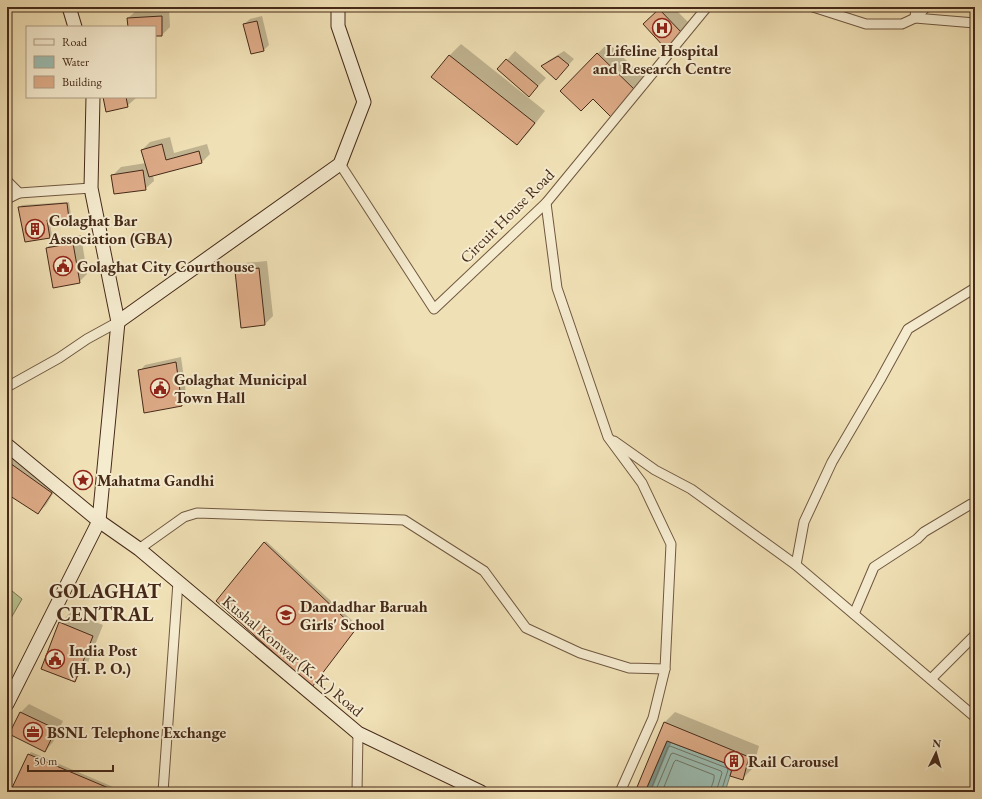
<svg xmlns="http://www.w3.org/2000/svg" width="982" height="799" font-family="'EB Garamond',serif">
  <style>
    .green { fill: #b7c38f; stroke: #7e7654 }
    .water { fill: #9bbdb2; stroke: #798275 }
    .shadow { fill: #0003 }
    .lines { fill: none; stroke-linecap: round; stroke-linejoin: round }
    .shore { stroke: #707466; stroke-width: 1 }
    .building { fill: #ddab87; stroke: #462a19 }
    .street-casing { stroke: #705840; stroke-width: 11 }
    .secondary-casing { stroke: #462a19; stroke-width: 15 }
    .street { stroke: #f5ebcf; stroke-width: 9 }
    .secondary { stroke: #f5ebcf; stroke-width: 13 }
    .labels { text-anchor: middle; dominant-baseline: central; stroke-width: 4; stroke-linejoin: round; paint-order: stroke }
    .poi-label { font-size: 16px; font-weight: bold; fill: #462a19; stroke: #f5ebcf; text-anchor: start }
    .street-label { font-size: 16px; fill: #462a19; stroke: #f5ebcf }
    .district-label { font-size: 20px; font-weight: bold; fill: #462a19; stroke: #f5ebcf }
  </style>
  <rect width="100%" height="100%" fill="#f0e0b5"/>
  <filter id="stains"><feTurbulence type="fractalNoise" baseFrequency=".005" numOctaves="4"/><feColorMatrix values="0 0 0 0 .2 0 0 0 0 .09 0 0 0 0 .02 0 0 0 .5 -.17"/></filter>
  <radialGradient id="worn" r=".72"><stop offset=".6" stop-color="#630" stop-opacity="0"/><stop offset="1" stop-color="#630" stop-opacity=".3"/></radialGradient>
  <!-- green -->
  <polygon class="green" points="7,587 22,599 7,625"/>
  <!-- water -->
  <polygon class="water" points="667,741 733,766 725,792 645,792"/>
  <!-- shadow -->
  <g class="shadow">
    <polygon points="662,7 673,7 690,24 666,47 644,24"/>
    <polygon points="169,8 170,27 162,35 155,35 155,27 129,27 128,18 137,10"/>
    <polygon points="262,16 269,45 264,50 244,24 250,19"/>
    <polygon points="608,43 647,80 611,116 593,98 561,91"/>
    <polygon points="461,44 545,111 528,133 517,144 433,77 450,55"/>
    <polygon points="515,51 546,78 529,96 499,69"/>
    <polygon points="564,51 574,59 561,73 543,66 548,61"/>
    <polygon points="104,97 135,97 136,98 127,106"/>
    <polygon points="170,137 174,153 207,144 210,154 202,162 153,175 154,181 145,189 113,175 121,167 146,163 142,150 150,142"/>
    <polygon points="69,202 71,215 69,218 49,219 52,235 50,238 26,241 19,208 22,205"/>
    <polygon points="81,235 87,274 79,282 47,248 55,240"/>
    <polygon points="267,261 273,316 265,324 242,327 236,271 244,263"/>
    <polygon points="181,357 187,400 181,405 140,371 145,365"/>
    <polygon points="16,453 59,484 46,505 38,513 7,493 7,463"/>
    <polygon points="266,541 358,626 314,683 264,543"/>
    <polygon points="71,612 103,625 85,670 74,681 60,623"/>
    <polygon points="29,704 63,721 53,742 45,751 11,734 21,712"/>
    <polygon points="675,712 759,746 753,768 742,779 734,765 672,741 651,792 636,792 664,723"/>
    <polygon points="31,752 125,792 12,792 29,755"/>
  </g>
  <g class="lines">
    <!-- shore -->
    <g class="shore">
      <polyline points="650,792 668,747 670,746 727,768 728,770 721,792"/>
      <polyline points="655,792 671,754 673,753 721,771 722,773 716,792"/>
      <path d="M662,792L674,762L676,760L714,775C715,780 711,786 710,792"/>
    </g>
  </g>
  <!-- building -->
  <g class="building">
    <polygon points="659,9 682,33 666,49 643,24"/>
    <polygon points="162,16 162,36 155,36 155,27 128,27 127,18"/>
    <polygon points="257,21 264,51 251,54 243,24"/>
    <polygon points="597,53 637,92 611,117 593,99 581,111 560,91"/>
    <polygon points="449,55 535,123 517,145 431,77"/>
    <polygon points="558,56 569,65 556,80 541,66"/>
    <polygon points="506,59 538,86 529,97 497,69"/>
    <polygon points="103,97 126,97 128,107 106,112"/>
    <polygon points="162,144 166,160 199,151 202,163 149,177 141,150"/>
    <polygon points="143,170 146,190 114,194 111,175"/>
    <polygon points="67,203 69,219 47,220 50,238 25,242 18,207"/>
    <polygon points="73,243 80,283 53,288 46,248"/>
    <polygon points="259,268 265,325 241,328 235,271"/>
    <polygon points="176,362 182,406 144,413 138,370"/>
    <polygon points="7,461 52,493 38,514 7,494"/>
    <polygon points="264,542 356,629 312,687 216,601"/>
    <polygon points="59,622 93,636 75,682 41,669"/>
    <polygon points="20,712 56,729 45,752 9,734"/>
    <polygon points="664,722 749,757 743,780 730,776 733,766 667,741 645,792 635,792"/>
    <polygon points="28,754 118,792 10,792"/>
  </g>
  <g class="lines">
    <!-- street casing -->
    <g class="street-casing">
      <g id="street">
        <polyline points="813,7 866,24 902,24 915,18 926,7"/>
        <polyline points="916,7 915,18 975,23"/>
        <polyline points="340,164 434,309 546,203 707,7"/>
        <polyline points="7,181 19,193 91,188"/>
        <polyline points="7,199 19,193"/>
        <polyline points="546,203 557,288 608,437 642,483 671,544 665,669 653,718 620,792"/>
        <polyline points="7,387 59,358 87,339 118,322"/>
        <polyline points="614,441 655,470 691,489 796,565 975,717"/>
        <polyline points="139,549 184,517 197,513 404,520 484,571 526,628 580,653 629,668 665,669"/>
        <polyline points="796,565 804,522 832,462 880,380 908,329 975,288"/>
        <polyline points="854,614 874,567 917,539 924,532 971,504"/>
        <polyline points="931,679 975,635"/>
        <polyline points="163,792 178,582"/>
        <polyline points="357,792 358,733"/>
      </g>
    </g>
    <!-- secondary casing -->
    <g class="secondary-casing">
      <g id="secondary">
        <polyline points="69,7 75,27"/>
        <polyline points="118,322 340,164 364,102 338,26 338,7"/>
        <polyline points="7,445 99,521 139,549 358,733 481,792"/>
        <polyline points="7,704 99,521 118,322 91,188 93,97"/>
      </g>
    </g>
    <!-- street -->
    <use href="#street" class="street"/>
    <!-- secondary -->
    <use href="#secondary" class="secondary"/>
  </g>
  <!-- icons -->
  <defs>
    <g id="hospital-ring" transform="scale(1)"><circle r="9.5" fill="#f5ebcf" stroke="#8f2418" stroke-width="1.5"/><path d="M-5-5h3v3.5h4V-5h3V5h-3V1.5h-4V5h-3Z" fill="#8f2418"/></g>
    <g id="building-ring" transform="scale(1)"><circle r="9.5" fill="#f5ebcf" stroke="#8f2418" stroke-width="1.5"/><path d="M-4-6H4V6H1V3H-1V6H-4ZM-2.5-4.3h1.7v1.8h-1.7ZM.8-4.3h1.7v1.8H.8ZM-2.5-1h1.7V.8h-1.7ZM.8-1h1.7V.8H.8Z" fill="#8f2418"/></g>
    <g id="civic-ring" transform="scale(1)"><circle r="9.5" fill="#f5ebcf" stroke="#8f2418" stroke-width="1.5"/><path d="M-.6-6.5H3V-4.5H.6V-3L4-1V1h2V6H-6V1h2V-1L-.6-3ZM-1.2 2.5V6h2.4V2.5Z" fill="#8f2418"/></g>
    <g id="sight-ring" transform="scale(1)"><circle r="9.5" fill="#f5ebcf" stroke="#8f2418" stroke-width="1.5"/><path d="M0-6L1.8-2.2L6-1.7L2.9 1.2L3.7 5.4L0 3.3L-3.7 5.4L-2.9 1.2L-6-1.7L-1.8-2.2Z" fill="#8f2418"/></g>
    <g id="school-ring" transform="scale(1)"><circle r="9.5" fill="#f5ebcf" stroke="#8f2418" stroke-width="1.5"/><path d="M0-5L7-2L0 1L-7-2ZM-4 1L0 2.5L4 1V4Q0 6-4 4Z" fill="#8f2418"/></g>
    <g id="office-ring" transform="scale(1)"><circle r="9.5" fill="#f5ebcf" stroke="#8f2418" stroke-width="1.5"/><path d="M-6-3h4V-5.5h4V-3h4V5H-6ZM-1-4.5V-3h2v-1.5ZM-6 0V1H6V0Z" fill="#8f2418"/></g>
  </defs>
  <g fill-rule="evenodd">
    <use href="#hospital-ring" x="662" y="28"/>
    <use href="#building-ring" x="35" y="229"/>
    <use href="#civic-ring" x="63" y="266"/>
    <use href="#civic-ring" x="160" y="388"/>
    <use href="#sight-ring" x="83" y="480"/>
    <use href="#school-ring" x="286" y="615"/>
    <use href="#civic-ring" x="55" y="659"/>
    <use href="#office-ring" x="33" y="732"/>
    <use href="#building-ring" x="734" y="761"/>
  </g>
  <g class="labels">
    <!-- poi labels -->
    <g class="poi-label">
      <text x="662" y="50" text-anchor="middle">Lifeline Hospital<tspan x="662" dy="18">and Research Centre</tspan></text>
      <text x="49" y="220">Golaghat Bar<tspan x="49" dy="18">Association (GBA)</tspan></text>
      <text x="77" y="266">Golaghat City Courthouse</text>
      <text x="174" y="379">Golaghat Municipal<tspan x="174" dy="18">Town Hall</tspan></text>
      <text x="97" y="480">Mahatma Gandhi</text>
      <text x="300" y="606">Dandadhar Baruah<tspan x="300" dy="18">Girls' School</tspan></text>
      <text x="69" y="650">India Post<tspan x="69" dy="18">(H. P. O.)</tspan></text>
      <text x="47" y="732">BSNL Telephone Exchange</text>
      <text x="748" y="761">Rail Carousel</text>
    </g>
    <!-- street labels -->
    <g class="street-label">
      <text transform="translate(507 216) rotate(-45)">Circuit House Road</text>
      <text transform="translate(293 656) rotate(40)">Kushal Konwar (K. K.) Road</text>
    </g>
    <!-- district labels -->
    <g class="district-label">
      <text x="105" y="591">GOLAGHAT<tspan x="105" dy="23">CENTRAL</tspan></text>
    </g>
  </g>
  <!-- margin -->
  <rect width="982" height="799" fill="none" stroke="#f0e0b5" stroke-width="24"/>
  <rect x="8" y="8" width="966" height="783" fill="none" stroke="#462a19" stroke-width="2"/>
  <rect x="12" y="12" width="958" height="775" fill="none" stroke="#462a19"/>
  <!-- legend -->
  <rect x="26" y="26" width="130" height="72" fill="#f5ebcf" stroke="#af9e86"/>
  <rect x="34" y="39" width="20" height="6" fill="#f5ebcf" stroke="#af9e86"/>
  <text x="62" y="46" font-size="12" fill="#462a19">Road</text>
  <rect x="34" y="56" width="20" height="12" fill="#9bbdb2" stroke="#af9e86"/>
  <text x="62" y="66" font-size="12" fill="#462a19">Water</text>
  <rect x="34" y="76" width="20" height="12" fill="#ddab87" stroke="#af9e86"/>
  <text x="62" y="86" font-size="12" fill="#462a19">Building</text>
  <!-- north arrow -->
  <g transform="translate(936 753) rotate(5)" stroke="#f5ebcf" stroke-width="3" paint-order="stroke">
  <path d="M0-3L7 15L0 10L-7 15Z" fill="#462a19"/>
  <text y="-6" font-size="11" font-weight="bold" text-anchor="middle" fill="#462a19">N</text>
  </g>
  <!-- scale -->
  <path d="M28 765v6h85v-6" fill="none" stroke="#462a19" stroke-width="2"/>
  <text x="34" y="765" font-size="12" fill="#462a19" stroke="#f5ebcf" stroke-width="3" paint-order="stroke">50 m</text>
  <rect width="100%" height="100%" filter="url(#stains)"/>
  <rect width="100%" height="100%" fill="url(#worn)"/>
</svg>
